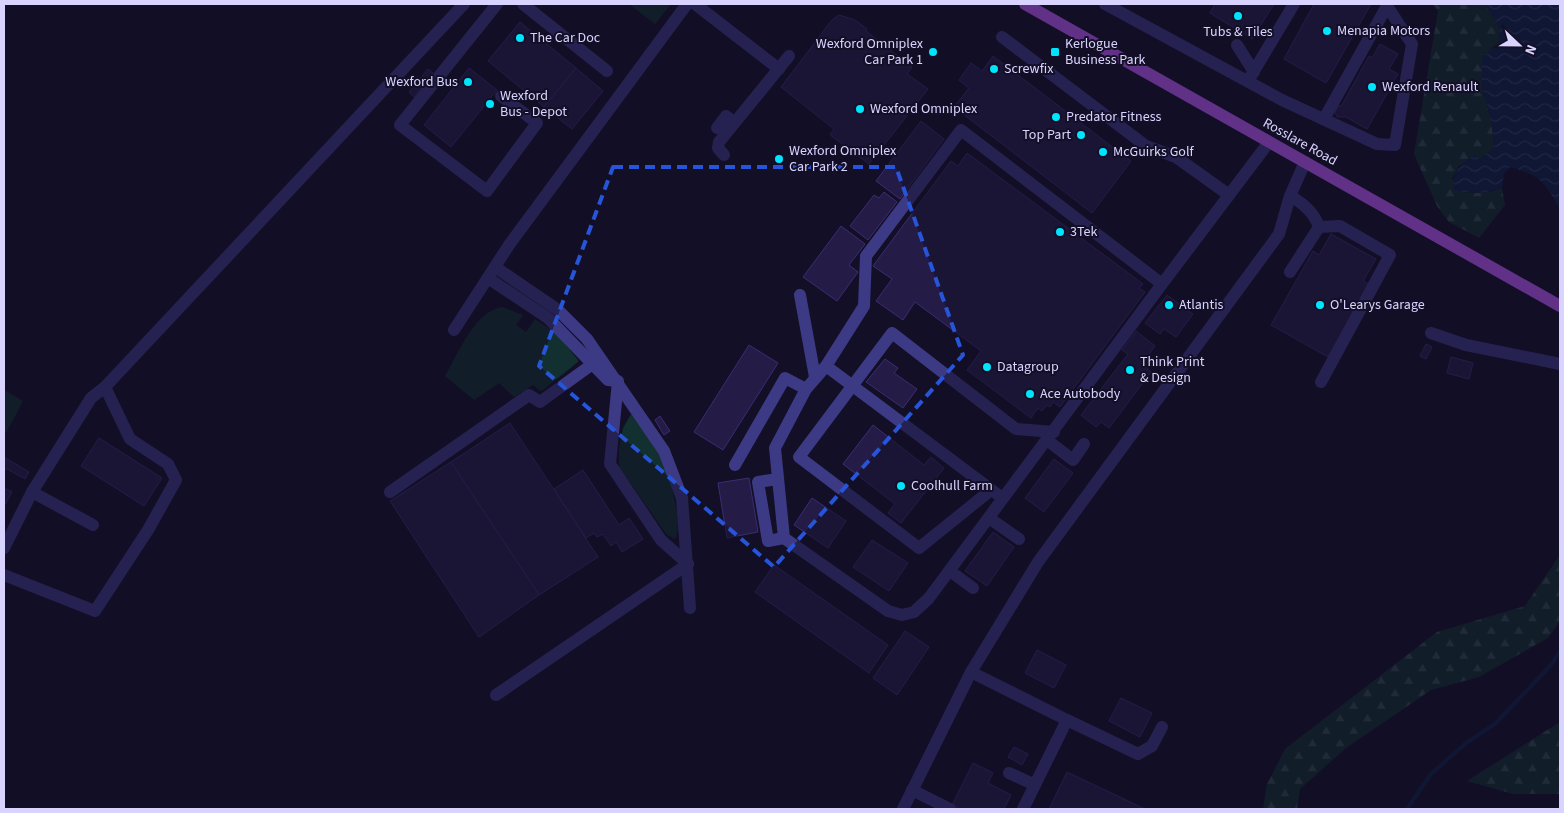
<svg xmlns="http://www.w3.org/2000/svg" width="1564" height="813" font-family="'Source Sans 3',sans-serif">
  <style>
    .green { fill: #12302f }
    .forest { fill: url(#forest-firs) }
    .water { fill: url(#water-waves) }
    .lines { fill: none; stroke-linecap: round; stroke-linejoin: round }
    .stream { stroke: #0c2248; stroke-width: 4 }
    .building { fill: #241b47; stroke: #3b2d73 }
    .minor { stroke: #3d3a85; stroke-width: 12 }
    .major { stroke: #c25bff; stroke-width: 12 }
    .marked { fill: none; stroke: #2655da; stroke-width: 4; stroke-dasharray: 10 6; stroke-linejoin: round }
    .poi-dot { fill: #00e5ff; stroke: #130f26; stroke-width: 2 }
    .labels { text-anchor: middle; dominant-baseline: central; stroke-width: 4; stroke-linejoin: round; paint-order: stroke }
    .poi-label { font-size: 14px; fill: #d9d4ff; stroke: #130f26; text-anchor: start }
    .street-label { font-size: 14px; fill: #d9d4ff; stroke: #130f26 }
  </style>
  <defs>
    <pattern id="forest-firs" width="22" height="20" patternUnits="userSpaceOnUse" patternTransform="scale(1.25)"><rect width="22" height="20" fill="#12302f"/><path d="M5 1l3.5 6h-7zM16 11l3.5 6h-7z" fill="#344d4e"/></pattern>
    <pattern id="water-waves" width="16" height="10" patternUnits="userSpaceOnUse" patternTransform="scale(1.25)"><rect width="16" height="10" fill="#0c2248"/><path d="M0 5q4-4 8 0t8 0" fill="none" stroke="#2f4163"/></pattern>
  </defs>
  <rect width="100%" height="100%" fill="#130f26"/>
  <!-- green -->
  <g class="green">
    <polygon points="629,4 671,4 655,24"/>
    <path d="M502,307L523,315L516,325L526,332L535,319L557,334L578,360V362L543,390L540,391L533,385L514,397L499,383L474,400L445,376C459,353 473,313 502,307Z"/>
    <polygon points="4,390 23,401 6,433 4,432"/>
    <path d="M631,414C641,428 654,443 662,459C669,472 684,527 675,539L667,535L619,467V448L623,428Z"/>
  </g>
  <!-- forest -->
  <g class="forest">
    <polygon points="1433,4 1486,4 1499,28 1500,42 1482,58 1482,86 1492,125 1494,148 1481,158 1473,156 1459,166 1452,179 1466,193 1491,192 1502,188 1505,205 1479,238 1449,222 1437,206 1414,154 1438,11"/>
    <polygon points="1560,555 1560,621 1548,638 1479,677 1431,690 1346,748 1300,789 1297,809 1263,809 1267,784 1285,749 1437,632 1525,606"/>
    <polygon points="1560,722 1560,794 1513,794 1467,781"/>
  </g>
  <!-- water -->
  <path class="water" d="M1486,4H1560V209C1544,182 1542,176 1510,167L1504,174L1502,188C1487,194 1470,194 1454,190C1451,173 1460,165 1473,156L1481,158L1494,148L1492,125L1482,85V58L1500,42L1499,28Z"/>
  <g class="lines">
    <!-- stream -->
    <polyline class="stream" points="1407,809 1431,774 1466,743 1496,723 1551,665 1560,651"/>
  </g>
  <!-- building -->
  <g class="building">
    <polygon points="1215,4 1274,4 1252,39 1210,13"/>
    <polygon points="1314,4 1371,4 1326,83 1284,59"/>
    <polygon points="839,15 855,20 867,29 866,31 912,67 907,74 928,89 869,164 830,135 834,129 781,87 832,20"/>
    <polygon points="520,22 576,68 544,107 488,61"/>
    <polygon points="1380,44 1398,54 1389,69 1398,74 1367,129 1346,117 1337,117 1335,112 1337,107 1342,105 1369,56 1372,58"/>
    <polygon points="993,56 1131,161 1092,213 954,107 969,88 959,80 971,63 982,71"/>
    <polygon points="469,68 497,90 451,147 424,125"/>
    <polygon points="576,68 603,91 572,129 544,107"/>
    <polygon points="428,69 433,73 414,97 409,92"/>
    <polygon points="921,121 944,139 900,199 876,181"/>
    <polygon points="967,153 1143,284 1139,288 1145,292 1060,407 1053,402 1050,407 1047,405 1042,411 1038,408 1031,418 967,370 981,351 915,302 903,320 876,301 892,279 873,266 951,161 958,166"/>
    <polygon points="884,192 897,202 868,240 850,226 874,195 879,198"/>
    <polygon points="841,226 865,244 849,265 858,272 837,301 803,277"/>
    <polygon points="1331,234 1376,259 1363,281 1369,284 1328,357 1271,325 1313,251 1319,255"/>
    <polygon points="1167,295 1193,314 1176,337 1164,329 1160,334 1145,323"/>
    <polygon points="1136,331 1155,346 1142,364 1151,372 1109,428 1101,422 1096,427 1081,415 1128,354 1122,350"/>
    <polygon points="1426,344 1432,347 1426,359 1420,356"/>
    <polygon points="749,345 778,363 723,450 694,432"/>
    <polygon points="1451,357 1473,363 1469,379 1447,373"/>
    <polygon points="885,359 898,368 894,373 917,389 903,408 866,382"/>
    <polygon points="660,416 670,431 664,435 655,420"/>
    <polygon points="510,423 598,557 539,595 451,462"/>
    <polygon points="873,425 924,465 931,457 944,468 901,523 888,513 895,504 843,464"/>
    <polygon points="99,438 162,478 144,506 81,466"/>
    <polygon points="4,457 29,472 25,479 7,469 4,470"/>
    <polygon points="1054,459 1073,473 1044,512 1025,498"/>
    <polygon points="451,462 539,595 479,637 390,501"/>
    <polygon points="583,470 619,525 629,518 643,539 622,552 616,542 611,546 603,534 597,537 594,533 586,538 554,489"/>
    <polygon points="749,478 758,532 727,538 718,483"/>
    <polygon points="4,488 12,492 4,506"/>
    <polygon points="812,498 846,521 828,548 794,525"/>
    <polygon points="993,532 1014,547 987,586 965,571"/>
    <polygon points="872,540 908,563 889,591 853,567"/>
    <polygon points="774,565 888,645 869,673 755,592"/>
    <polygon points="905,631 929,647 897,695 873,678"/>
    <polygon points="1037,650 1066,665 1054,688 1025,673"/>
    <polygon points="1121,698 1152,713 1140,737 1109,721"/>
    <polygon points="1014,747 1028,754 1022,765 1008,757"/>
    <polygon points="973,763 993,773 988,783 1011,795 1004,809 961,809 952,805"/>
    <polygon points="1067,772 1145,809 1049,809"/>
  </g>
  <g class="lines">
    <!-- minor -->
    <g class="minor">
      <polyline points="497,4 400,125 487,191 537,123 501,96"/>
      <polyline points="523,4 607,71"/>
      <polyline points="695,4 779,69"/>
      <polyline points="1105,4 1282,100 1377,144 1395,145 1412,44 1387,6 1324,119"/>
      <polyline points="1002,37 1146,146 1176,157 1229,195"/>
      <polyline points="1237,45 1254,72"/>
      <polyline points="1248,81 1294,4"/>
      <polyline points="717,128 726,116 734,122"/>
      <polyline points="724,155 718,148 719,142 789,56"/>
      <path d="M1290,196C1303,203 1314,212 1319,227"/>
      <polyline points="1319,227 1340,226 1390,255 1321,382"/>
      <polyline points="495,267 558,310 587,339 664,451 682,498 690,608"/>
      <polyline points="1290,272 1319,227"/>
      <polyline points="488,278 548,318 608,380 618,381 610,464 661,540 688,564"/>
      <polyline points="1162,284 929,598 914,612 902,615 888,611 784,538 775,448 806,389 826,366 864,306 866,256 961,130 1162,284 1269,142"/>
      <polyline points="800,295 815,377"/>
      <polyline points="454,330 509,245 687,4"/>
      <polyline points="1431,333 1466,345 1560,364"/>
      <polyline points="826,366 997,494"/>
      <polyline points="1047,440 1073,460 1084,444"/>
      <polyline points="735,465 785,378 806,389"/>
      <polyline points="778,479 758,482 768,541 784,538"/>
      <polyline points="991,490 919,548 799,457 892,333 1016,429 1054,432"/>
      <polyline points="32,492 93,525"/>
      <polyline points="390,492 529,395 540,402 594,363"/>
      <polyline points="989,518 1019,539"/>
      <polyline points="4,548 32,492 91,398 105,387 464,4"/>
      <polyline points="950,571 973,588"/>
      <polyline points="4,575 95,611 148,530 176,480 168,464 130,439 105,387"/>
      <polyline points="496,695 688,564"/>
      <polyline points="1067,720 1138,754 1152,746 1162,727"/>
      <polyline points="1009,773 1035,785"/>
      <polyline points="912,790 950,809"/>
      <polyline points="903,809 971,672"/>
      <polyline points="1023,809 1067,720 971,672 1038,562 1279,234 1290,196 1305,162"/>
    </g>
    <!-- major -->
    <polyline class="major" points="1025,4 1560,306"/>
  </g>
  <!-- marked area -->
  <path d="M0 0H1564V813H0ZM613,167H896L963,355L774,567L539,366Z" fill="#130f26" fill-opacity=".55" fill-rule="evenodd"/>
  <path class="marked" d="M613,167H896L963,355L774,567L539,366Z"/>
  <!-- markers -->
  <g class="poi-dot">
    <circle cx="1238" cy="16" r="5"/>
    <circle cx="1327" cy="31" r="5"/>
    <circle cx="520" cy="38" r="5"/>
    <circle cx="933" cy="52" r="5"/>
    <rect x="1050" y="47" width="10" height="10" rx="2.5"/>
    <circle cx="994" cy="69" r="5"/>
    <circle cx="468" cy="82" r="5"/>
    <circle cx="1372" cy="87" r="5"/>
    <circle cx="490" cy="104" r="5"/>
    <circle cx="860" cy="109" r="5"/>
    <circle cx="1056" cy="117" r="5"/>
    <circle cx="1081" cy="135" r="5"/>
    <circle cx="1103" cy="152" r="5"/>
    <circle cx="779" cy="159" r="5"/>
    <circle cx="1060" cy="232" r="5"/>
    <circle cx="1169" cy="305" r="5"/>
    <circle cx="1320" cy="305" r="5"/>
    <circle cx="987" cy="367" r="5"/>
    <circle cx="1130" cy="370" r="5"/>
    <circle cx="1030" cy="394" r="5"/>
    <circle cx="901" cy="486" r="5"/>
  </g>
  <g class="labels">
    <!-- poi labels -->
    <g class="poi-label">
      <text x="1337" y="31">Menapia Motors</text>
      <text x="1238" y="32" text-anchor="middle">Tubs &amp; Tiles</text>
      <text x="530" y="38">The Car Doc</text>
      <text x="923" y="44" text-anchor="end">Wexford Omniplex<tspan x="923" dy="16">Car Park 1</tspan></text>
      <text x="1065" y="44">Kerlogue<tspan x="1065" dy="16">Business Park</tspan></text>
      <text x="1004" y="69">Screwfix</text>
      <text x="458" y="82" text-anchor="end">Wexford Bus</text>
      <text x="1382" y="87">Wexford Renault</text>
      <text x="500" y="96">Wexford<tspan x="500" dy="16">Bus - Depot</tspan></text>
      <text x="870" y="109">Wexford Omniplex</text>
      <text x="1066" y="117">Predator Fitness</text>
      <text x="1071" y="135" text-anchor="end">Top Part</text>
      <text x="789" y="151">Wexford Omniplex<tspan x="789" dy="16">Car Park 2</tspan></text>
      <text x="1113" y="152">McGuirks Golf</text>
      <text x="1070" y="232">3Tek</text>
      <text x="1179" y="305">Atlantis</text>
      <text x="1330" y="305">O'Learys Garage</text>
      <text x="1140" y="362">Think Print<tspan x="1140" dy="16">&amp; Design</tspan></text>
      <text x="997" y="367">Datagroup</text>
      <text x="1040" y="394">Ace Autobody</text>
      <text x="911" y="486">Coolhull Farm</text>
    </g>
    <!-- street labels -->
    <g class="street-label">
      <text transform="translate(1300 142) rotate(29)">Rosslare Road</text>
    </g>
  </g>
  <!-- border -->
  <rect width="1564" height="813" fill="none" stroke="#d9d4ff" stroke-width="10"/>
  <!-- north arrow -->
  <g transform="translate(1519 45) rotate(112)" stroke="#130f26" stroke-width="4" paint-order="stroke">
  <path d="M0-4L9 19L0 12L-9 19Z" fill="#d9d4ff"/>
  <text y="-8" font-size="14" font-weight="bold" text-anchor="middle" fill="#d9d4ff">N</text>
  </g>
</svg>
